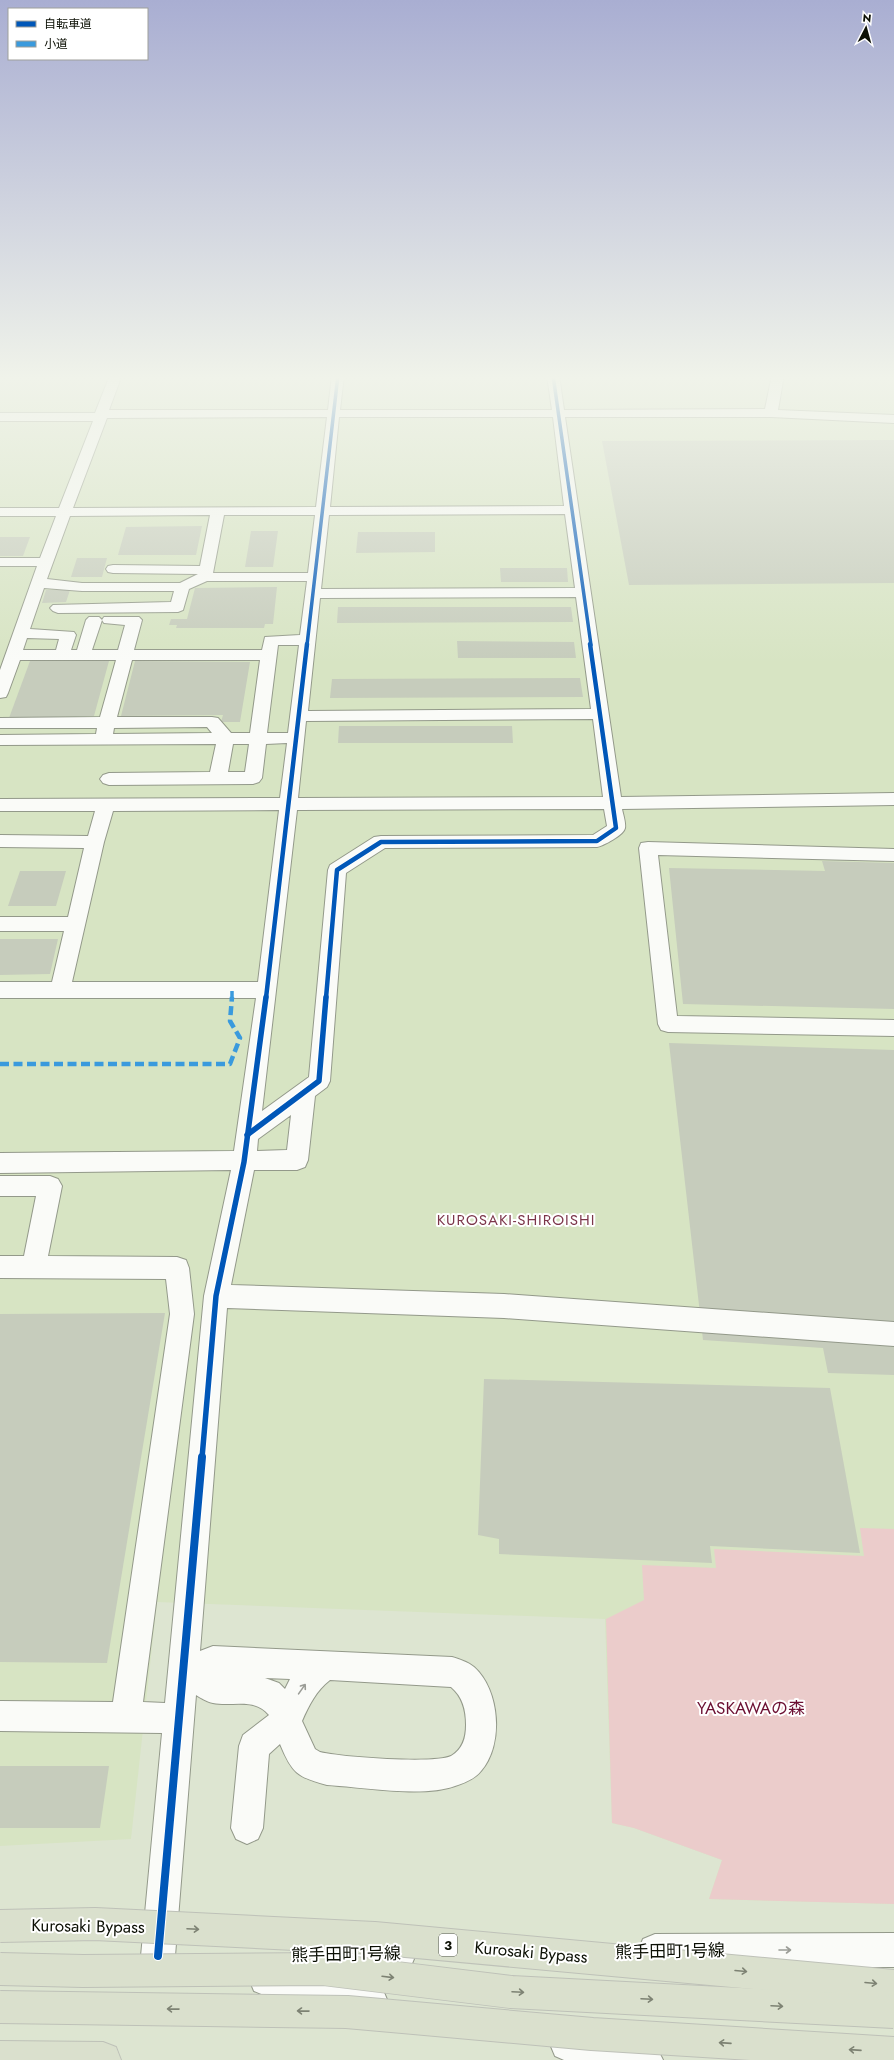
<svg xmlns="http://www.w3.org/2000/svg" width="894" height="2060" font-family="Jost,'Noto Sans JP',sans-serif">
  <style>
    .built { fill: #d7e4c3 }
    .green { fill: #ebcccb }
    .building { fill: #c6ccbc }
    .lines { fill: none; stroke-linecap: round; stroke-linejoin: round }
    .minor-casing { stroke: #93998a; stroke-width: 2 }
    .highway-casing { stroke: #bec1b8; stroke-width: 2 }
    .minor { fill: #fafbf8; fill-rule: evenodd }
    .highway { fill: #dae0cd; fill-rule: evenodd }
    .highway-bridge-casing { stroke: #bec1b8; stroke-width: 34; stroke-linecap: butt }
    .highway-bridge { stroke: #dae0cd; stroke-width: 32 }
    .quiet-far1 { stroke: #3a9add; stroke-width: 3.5; stroke-dasharray: 7 3.5; stroke-linecap: butt }
    .quiet { stroke: #3a9add; stroke-width: 4.5; stroke-dasharray: 9 4.5; stroke-linecap: butt }
    .cycleway-far3-casing { stroke: #fff; stroke-width: 5 }
    .cycleway-far2-casing { stroke: #fff; stroke-width: 6 }
    .cycleway-far1-casing { stroke: #fff; stroke-width: 8 }
    .cycleway-casing { stroke: #fff; stroke-width: 10 }
    .cycleway-far3 { stroke: #0057b8; stroke-width: 3.5 }
    .cycleway-far2 { stroke: #0057b8; stroke-width: 4.5 }
    .cycleway-far1 { stroke: #0057b8; stroke-width: 5.5 }
    .cycleway { stroke: #0057b8; stroke-width: 8 }
    .oneway { stroke: #9b9d97 }
    .oneway2 { stroke: #7d8273 }
    .labels { text-anchor: middle; dominant-baseline: central; stroke-width: 4; stroke-linejoin: round; paint-order: stroke }
    .shield { fill: #fff; stroke: #555850; stroke-width: 1 }
    .shield-label { font-size: 13px; font-weight: bold; fill: #0c1005 }
    .neighbourhood-label { font-size: 15px; letter-spacing: 1px; fill: #7c364a; stroke: #fff }
    .near-park-label { font-size: 17px; fill: #6c1033; stroke: #fff }
    .near-street-label { font-size: 17px; fill: #0c1005; stroke: #fff }
  </style>
  <rect width="100%" height="100%" fill="#dde5d1"/>
  <!-- built -->
  <polygon class="built" points="0,375 894,375 894,1904 709,1899 722,1860 634,1828 612,1823 605,1619 157,1602 131,1839 0,1846"/>
  <!-- green -->
  <polygon class="green" points="860,1528 894,1529 894,1904 709,1899 722,1860 634,1828 612,1823 606,1619 644,1600 642,1565 716,1568 714,1549 864,1556"/>
  <!-- building -->
  <g class="building">
    <polygon points="894,440 894,583 629,585 602,441"/>
    <polygon points="202,526 196,555 118,555 126,527"/>
    <polygon points="251,531 278,531 273,567 245,567"/>
    <polygon points="358,532 435,532 435,552 356,553"/>
    <polygon points="0,537 30,537 23,556 0,556"/>
    <polygon points="77,558 107,558 102,577 71,577"/>
    <polygon points="500,568 567,568 568,582 501,582"/>
    <polygon points="277,587 273,624 265,624 264,628 176,628 177,625 169,625 171,619 187,619 195,588"/>
    <polygon points="46,590 70,590 66,602 42,603"/>
    <polygon points="338,607 571,607 573,622 337,623"/>
    <polygon points="457,641 574,642 576,658 458,658"/>
    <polygon points="30,661 109,661 94,716 9,718"/>
    <polygon points="135,661 250,662 240,722 221,722 223,715 121,716"/>
    <polygon points="580,678 583,697 330,698 332,679"/>
    <polygon points="339,726 512,726 513,743 338,743"/>
    <polygon points="822,861 894,863 894,1009 683,1004 669,868 825,871"/>
    <polygon points="20,871 66,871 56,906 8,906"/>
    <polygon points="0,939 58,939 50,974 0,975"/>
    <polygon points="669,1043 894,1050 894,1375 828,1373 823,1348 703,1340"/>
    <polygon points="165,1313 107,1663 0,1662 0,1314"/>
    <polygon points="484,1379 830,1388 860,1553 710,1546 712,1563 499,1554 499,1539 478,1535"/>
    <polygon points="0,1766 109,1766 100,1828 0,1828"/>
  </g>
  <g class="lines">
    <!-- minor casing -->
    <g class="minor-casing">
      <g id="minor">
        <path d="M110,375H122L109,410H328L332,375H344L340,410H552L547,375H559L564,410L765,409L772,375H784L778,410L894,415V423L771,417H565L621,797L894,793V805L622,809C623,814 626,823 625,828C624,835 603,846 597,847L385,848L346,873L330,1081L327,1087L315,1096L308,1160L305,1167L297,1170H254L231,1285L504,1294L894,1322V1346L504,1318L227,1308L200,1651L213,1646L452,1657C459,1659 468,1662 474,1667C500,1690 504,1745 481,1771C475,1779 464,1783 455,1786C423,1798 362,1787 327,1785C297,1777 292,1773 280,1744L269,1754L263,1828L258,1839L247,1844L236,1839L231,1828L239,1746L243,1735L269,1715C254,1697 232,1707 213,1703C207,1702 201,1698 196,1695L175,1956L170,1968L158,1973L146,1968L141,1956L162,1733L0,1731V1701L113,1702L170,1314L166,1279L0,1278V1256H24L36,1196H0V1176H50L58,1179L62,1186L48,1256L177,1257L186,1260L189,1268L194,1314L143,1702L165,1703L204,1296L231,1170L0,1173V1153L234,1151L256,998H0V982H52L64,931H0V917H68L84,848L0,847V835L88,836L95,811H0V799L280,798L287,743L266,744L262,778L259,782L253,784L109,785L103,783L100,779L103,775L109,773L210,772L216,744L0,745V735L96,734L97,728H0V718L100,717L116,660H20L8,693L6,697L0,698V670L37,566H0V558H40L56,516H0V508H59L93,421H0V413H95ZM327,417L316,507L73,508L107,418ZM339,417H553L564,506L330,507ZM565,514L575,588L321,589L329,515ZM210,515L200,566L113,565L108,566L106,569L108,572L113,573L198,574L180,583H82L47,579L70,516ZM224,515H315L308,573H213ZM207,581H307L300,635L265,637L262,650H134L142,620L139,617H104L102,620L99,617H89L86,620L77,650H71L76,635L74,632L30,629L44,588L82,591H174L171,602L53,605L50,608L53,611L58,613L178,612L183,610L189,589ZM576,597L591,709L308,711L320,598ZM102,620L104,623L125,625L118,650H92ZM27,638L59,639L56,650H23ZM278,645H299L288,733H267ZM132,660H260L250,733H231L218,718L212,717H117ZM593,719L603,797L298,798L306,721ZM207,727L212,733L113,734L114,728ZM233,744H249L245,772H228ZM604,809L607,826L593,835L381,836L374,837L330,865L328,870L309,1077L262,1111L297,810ZM279,810L258,982H72L104,842L113,811ZM291,1115L287,1150L257,1151L258,1139ZM265,1678L290,1679L285,1689L279,1683ZM330,1680L451,1687C463,1697 466,1710 466,1725C466,1738 463,1749 451,1756C434,1764 340,1757 320,1752L315,1749L302,1721C309,1705 316,1691 330,1680Z"/>
        <polygon points="648,842 894,849 894,861 658,855 677,1016 894,1020 894,1036 668,1032 661,1030 658,1024 639,848 641,843"/>
        <polygon points="894,1933 894,1967 655,1968 643,1963 638,1951 643,1939 655,1934"/>
        <polygon points="399,1937 411,1942 416,1954 411,1966 399,1971 311,1972 371,1985 383,1990 388,2002 383,2014 371,2019 266,1996 254,1991 249,1979 254,1967 266,1962 302,1970 295,1967 290,1955 295,1943 307,1938"/>
        <polygon points="567,2027 645,2042 657,2048 663,2060 564,2060 555,2056 550,2044 555,2032"/>
      </g>
    </g>
    <!-- highway casing -->
    <g class="highway-casing">
      <polygon id="highway" points="0,2041 103,2042 116,2047 121,2060 0,2060"/>
    </g>
    <!-- minor -->
    <use href="#minor" class="minor"/>
    <!-- highway -->
    <use href="#highway" class="highway"/>
    <!-- highway-bridge casing -->
    <g class="highway-bridge-casing">
      <g id="highway-bridge">
        <polyline points="0,1926 95,1924 374,1938 894,1986"/>
        <polyline points="0,1969 83,1971 323,1969 511,1992 894,2012"/>
        <polyline points="0,2007 347,2012 592,2034 894,2053"/>
      </g>
    </g>
    <!-- highway-bridge -->
    <use href="#highway-bridge" class="highway-bridge"/>
    <!-- quiet-far1 -->
    <polyline class="quiet-far1" points="232,998 232,991"/>
    <!-- quiet -->
    <polyline class="quiet" points="0,1064 230,1064 240,1038 230,1021 232,997"/>
    <!-- cycleway-far3 casing -->
    <g class="cycleway-far3-casing">
      <g id="cycleway-far3">
        <polyline points="553,375 591,645"/>
        <polyline points="307,645 338,375"/>
      </g>
    </g>
    <!-- cycleway-far2 casing -->
    <g class="cycleway-far2-casing">
      <g id="cycleway-far2">
        <polyline points="266,998 307,644"/>
        <polyline points="326,998 337,870 381,842 597,841 616,828 590,644"/>
      </g>
    </g>
    <!-- cycleway-far1 casing -->
    <g class="cycleway-far1-casing">
      <g id="cycleway-far1">
        <polyline points="247,1135 319,1081 326,997"/>
        <polyline points="202,1458 216,1296 244,1162 266,997"/>
      </g>
    </g>
    <!-- cycleway casing -->
    <g class="cycleway-casing">
      <polyline id="cycleway" points="158,1956 202,1457"/>
    </g>
    <!-- cycleway-far3 -->
    <use href="#cycleway-far3" class="cycleway-far3"/>
    <!-- cycleway-far2 -->
    <use href="#cycleway-far2" class="cycleway-far2"/>
    <!-- cycleway-far1 -->
    <use href="#cycleway-far1" class="cycleway-far1"/>
    <!-- cycleway -->
    <use href="#cycleway" class="cycleway"/>
  </g>
  <!-- one-way arrows -->
  <defs><path id="oneway-shaft" d="M-6 0H5M1.5-3L5.5 0L1.5 3" fill="none" stroke-width="1.6" stroke-linecap="round" stroke-linejoin="round"/></defs>
  <g class="oneway">
    <use href="#oneway-shaft" transform="translate(302 1689) rotate(-55)"/>
    <use href="#oneway-shaft" transform="translate(785 1950)"/>
  </g>
  <g class="oneway2">
    <use href="#oneway-shaft" transform="translate(193 1929) rotate(3)"/>
    <use href="#oneway-shaft" transform="translate(741 1971) rotate(5)"/>
    <use href="#oneway-shaft" transform="translate(388 1977) rotate(7)"/>
    <use href="#oneway-shaft" transform="translate(871 1983) rotate(5)"/>
    <use href="#oneway-shaft" transform="translate(518 1992) rotate(3)"/>
    <use href="#oneway-shaft" transform="translate(647 1999) rotate(3)"/>
    <use href="#oneway-shaft" transform="translate(777 2006) rotate(3)"/>
    <use href="#oneway-shaft" transform="translate(173 2009) rotate(-179)"/>
    <use href="#oneway-shaft" transform="translate(303 2011) rotate(-179)"/>
    <use href="#oneway-shaft" transform="translate(725 2043) rotate(-176)"/>
    <use href="#oneway-shaft" transform="translate(855 2050) rotate(-176)"/>
  </g>
  <!-- sky -->
  <linearGradient id="sky" x2="0" y2="1"><stop stop-color="#a9aed2"/><stop offset="0.57" stop-color="#f0f3ea"/><stop offset="1" stop-color="#f0f3ea" stop-opacity="0"/></linearGradient>
  <rect width="894" height="663" fill="url(#sky)"/>
  <g class="labels">
    <!-- shield labels -->
    <rect class="shield" x="439" y="1934" width="18" height="22" rx="3"/>
    <g class="shield-label">
      <text x="448" y="1945">3</text>
    </g>
    <!-- neighbourhood labels -->
    <g class="neighbourhood-label">
      <text x="516" y="1220">KUROSAKI-SHIROISHI</text>
    </g>
    <!-- near-park labels -->
    <g class="near-park-label">
      <text x="751" y="1708">YASKAWAの森</text>
    </g>
    <!-- near-street labels -->
    <g class="near-street-label">
      <text transform="translate(88 1926) rotate(1)">Kurosaki Bypass</text>
      <text transform="translate(670 1951) rotate(-1)">熊手田町1号線</text>
      <text transform="translate(531 1952) rotate(5)">Kurosaki Bypass</text>
      <text transform="translate(346 1954) rotate(-1)">熊手田町1号線</text>
    </g>
  </g>
  <!-- legend -->
  <rect x="8" y="8" width="140" height="52" fill="#ffffff" stroke="#9e9f9b"/>
  <rect x="16" y="21" width="20" height="6" fill="#0057b8" stroke="#9e9f9b"/>
  <text x="44" y="28" font-size="12" fill="#0c1005">自転車道</text>
  <rect x="16" y="41" width="20" height="6" fill="#3a9add" stroke="#9e9f9b"/>
  <text x="44" y="48" font-size="12" fill="#0c1005">小道</text>
  <!-- north arrow -->
  <g transform="translate(866 28) rotate(6)" stroke="#ffffff" stroke-width="3" paint-order="stroke">
  <path d="M0-3L7 15L0 10L-7 15Z" fill="#0c1005"/>
  <text y="-6" font-size="11" font-weight="bold" text-anchor="middle" fill="#0c1005">N</text>
  </g>
</svg>
